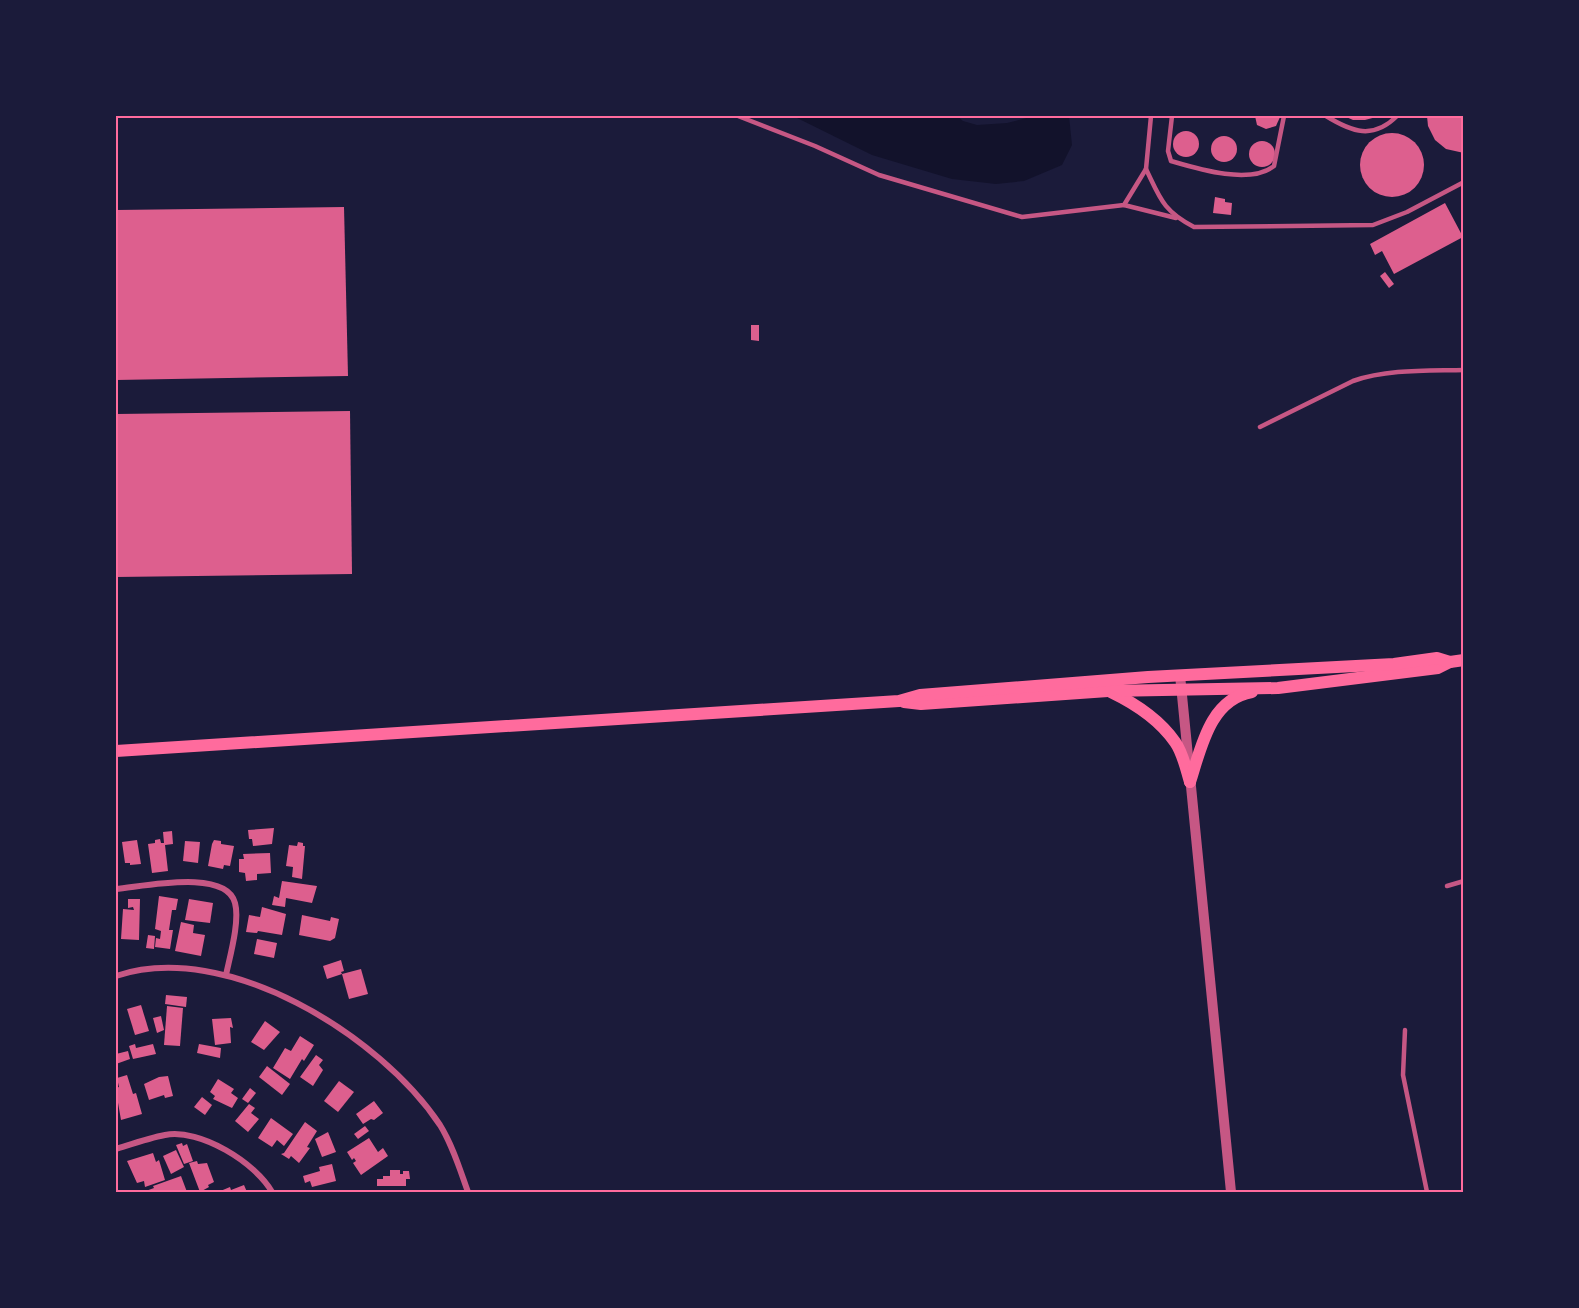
<svg xmlns="http://www.w3.org/2000/svg" width="1579" height="1308" font-family="Montserrat,sans-serif">
  <style>
    .water { fill: #12122b }
    .building { fill: #dd5f8e }
    .lines { fill: none; stroke-linecap: round; stroke-linejoin: round }
    .service { stroke: #c65784; stroke-width: 4.5 }
    .minor { stroke: #c65784; stroke-width: 6 }
    .tertiary { stroke: #c65784; stroke-width: 10 }
    .secondary { stroke: #ff6b9d; stroke-width: 12 }
    .neatline { fill: none; stroke: #ff6b9d; stroke-width: 2 }
  </style>
  <rect width="100%" height="100%" fill="#1b1b3a"/>
  <!-- water -->
  <polygon class="water" points="793,116 957,116 963,121 977,125 1007,123 1034,116 1069,116 1072,145 1062,165 1024,181 996,184 952,179 872,155"/>
  <!-- building -->
  <g class="building">
    <polygon points="1255,116 1280,116 1280,117 1276,126 1266,129 1257,125"/>
    <polygon points="1344,116 1380,116 1365,120 1353,120"/>
    <polygon points="1427,116 1464,116 1464,153 1446,149 1435,140 1428,126"/>
    <circle cx="1186" cy="144" r="13"/>
    <circle cx="1392" cy="165" r="32"/>
    <circle cx="1224" cy="149" r="13"/>
    <circle cx="1262" cy="154" r="13"/>
    <polygon points="1215,197 1225,199 1225,202 1232,203 1231,215 1213,213"/>
    <polygon points="1445,203 1463,237 1394,274 1382,251 1375,255 1370,244"/>
    <polygon points="344,207 348,376 116,380 116,210"/>
    <polygon points="1385,272 1394,284 1389,288 1380,276"/>
    <polygon points="751,325 759,325 759,341 751,340"/>
    <polygon points="350,411 352,574 116,577 116,414"/>
    <polygon points="274,828 272,844 253,846 252,839 249,839 248,830"/>
    <polygon points="172,831 173,844 165,845 168,871 152,873 148,844 155,843 155,840 160,839 161,843 164,843 163,832"/>
    <polygon points="137,840 141,864 130,865 130,863 125,863 122,842"/>
    <polygon points="214,840 221,841 221,844 234,846 230,866 224,865 223,869 208,866 212,844"/>
    <polygon points="185,841 200,842 198,863 183,861"/>
    <polygon points="298,842 303,843 303,846 305,846 302,879 292,877 293,867 286,866 289,845 297,846"/>
    <polygon points="270,853 271,873 257,874 257,880 246,881 245,873 239,872 239,859 244,859 243,854"/>
    <polygon points="282,881 317,886 312,903 286,898 285,907 272,905 274,896 279,898"/>
    <polygon points="159,896 178,899 176,910 172,910 169,930 173,930 170,949 155,947 156,938 160,939 161,931 155,929"/>
    <polygon points="128,899 140,899 139,940 121,939 123,909 134,910 133,907 128,908"/>
    <polygon points="189,899 213,903 210,923 185,920"/>
    <polygon points="262,907 286,914 282,935 258,931 257,933 246,932 249,915 260,917"/>
    <polygon points="302,915 330,921 331,917 339,919 335,938 330,941 299,935"/>
    <polygon points="181,922 194,925 193,933 205,935 201,956 175,951"/>
    <polygon points="148,935 155,936 154,949 146,948"/>
    <polygon points="257,939 277,943 274,958 254,954"/>
    <polygon points="341,960 344,971 341,972 342,974 327,979 323,966"/>
    <polygon points="361,969 368,994 349,999 342,974"/>
    <polygon points="166,995 187,997 186,1007 165,1004"/>
    <polygon points="141,1005 149,1031 135,1035 127,1009"/>
    <polygon points="167,1006 183,1008 180,1046 164,1045"/>
    <polygon points="161,1016 164,1030 157,1033 153,1018"/>
    <polygon points="231,1018 233,1028 230,1027 231,1043 215,1045 212,1019"/>
    <polygon points="265,1021 280,1032 264,1050 251,1042"/>
    <polygon points="300,1036 314,1045 304,1061 302,1059 290,1079 273,1068 285,1048 291,1051"/>
    <polygon points="135,1044 136,1048 153,1044 156,1054 133,1059 129,1046"/>
    <polygon points="199,1044 221,1048 220,1058 197,1053"/>
    <polygon points="128,1051 130,1059 116,1064 116,1054"/>
    <polygon points="316,1055 323,1060 319,1065 323,1070 313,1086 300,1077"/>
    <polygon points="267,1066 290,1084 282,1095 259,1077"/>
    <polygon points="127,1075 133,1094 136,1093 142,1114 121,1120 116,1091 116,1088 119,1087 117,1078"/>
    <polygon points="168,1076 173,1096 165,1098 164,1095 149,1100 144,1084 159,1077"/>
    <polygon points="218,1079 234,1089 231,1093 238,1098 232,1108 213,1099 215,1096 210,1092"/>
    <polygon points="339,1081 354,1092 338,1112 324,1101"/>
    <polygon points="250,1088 256,1093 248,1103 242,1099"/>
    <polygon points="202,1097 212,1105 205,1115 194,1107"/>
    <polygon points="374,1101 383,1113 374,1120 371,1119 363,1124 356,1114"/>
    <polygon points="249,1104 255,1108 251,1113 259,1119 248,1132 235,1121"/>
    <polygon points="271,1118 293,1134 284,1146 277,1140 272,1147 258,1138"/>
    <polygon points="305,1122 317,1131 307,1147 310,1148 299,1163 291,1156 289,1159 281,1154 284,1153"/>
    <polygon points="365,1126 369,1131 358,1139 354,1134"/>
    <polygon points="328,1132 336,1152 322,1157 315,1139"/>
    <polygon points="369,1138 378,1152 383,1148 388,1156 361,1175 353,1163 356,1161 354,1158 352,1160 347,1152"/>
    <polygon points="182,1143 183,1146 187,1144 193,1161 184,1164 176,1145"/>
    <polygon points="176,1150 184,1167 171,1174 163,1156"/>
    <polygon points="153,1153 156,1162 159,1160 165,1180 145,1187 144,1181 137,1183 127,1161"/>
    <polygon points="197,1161 198,1164 207,1163 214,1182 208,1185 209,1187 200,1192 189,1163"/>
    <polygon points="332,1164 336,1181 312,1187 310,1181 305,1183 303,1176 320,1171 319,1167"/>
    <polygon points="390,1170 400,1170 400,1174 403,1174 403,1171 409,1171 410,1179 406,1179 406,1186 377,1186 377,1179 383,1179 383,1176 390,1176"/>
    <polygon points="181,1176 187,1192 143,1192 154,1188 153,1186"/>
    <polygon points="244,1185 247,1192 218,1192 230,1187 231,1190"/>
  </g>
  <g class="lines">
    <!-- service -->
    <g class="service">
      <polyline points="738,116 815,146 879,175 1022,217 1124,205 1146,169 1151,116"/>
      <path d="M1172,116L1168,151L1171,161C1198,169 1250,185 1274,166L1284,116"/>
      <path d="M1326,116C1352,132 1373,140 1397,116"/>
      <path d="M1146,169C1160,198 1163,211 1194,227L1373,225L1407,212L1464,182"/>
      <polyline points="1124,205 1176,218"/>
      <path d="M1260,427L1353,381C1388,369 1427,371 1464,370"/>
      <polyline points="1447,886 1464,881"/>
      <polyline points="1405,1030 1403,1075 1427,1192"/>
    </g>
    <!-- minor -->
    <g class="minor">
      <path d="M116,889C142,887 226,868 235,903C240,921 230,956 226,975"/>
      <path d="M116,976C226,939 380,1035 440,1125C453,1146 460,1170 468,1192"/>
      <path d="M116,1149C132,1144 149,1138 165,1135C200,1128 256,1163 272,1192"/>
    </g>
    <!-- tertiary -->
    <polyline class="tertiary" points="1180,675 1231,1192"/>
    <!-- secondary -->
    <g class="secondary">
      <path d="M1111,692C1136,704 1159,719 1175,742C1183,753 1186,769 1190,782"/>
      <polyline points="904,702 921,704 1108,691 1278,688 1438,668 1450,662 1464,660"/>
      <polyline points="116,751 899,701 920,695 1148,677 1394,664 1437,658 1450,662"/>
      <path d="M1190,782C1201,748 1210,699 1252,692"/>
    </g>
  </g>
  <!-- border -->
  <rect width="1579" height="1308" fill="none" stroke="#1b1b3a" stroke-width="234"/>
  <rect x="117" y="117" width="1345" height="1074" class="neatline"/>
</svg>
